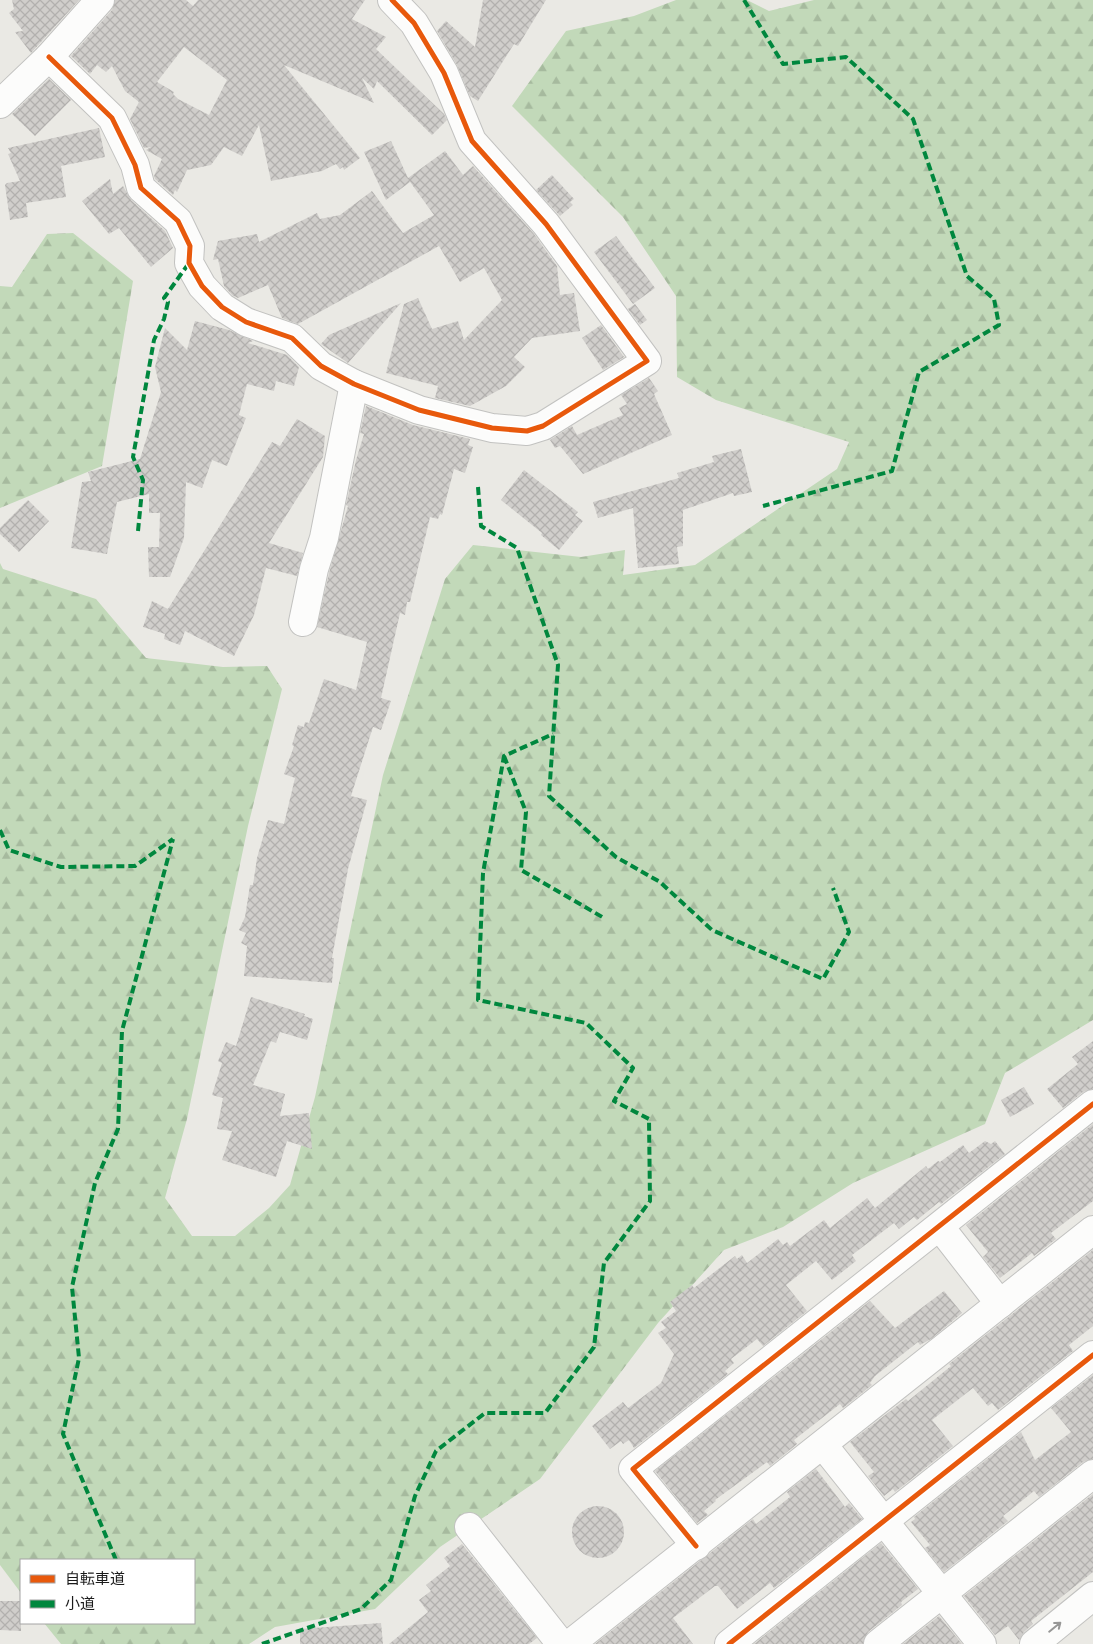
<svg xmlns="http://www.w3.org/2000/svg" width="1093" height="1644" font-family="'IBM Plex Sans','Noto Sans JP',sans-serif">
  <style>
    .forest { fill: url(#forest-firs) }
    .building { fill: url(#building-cross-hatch); fill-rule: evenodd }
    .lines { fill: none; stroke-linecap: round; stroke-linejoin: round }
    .minor-casing { stroke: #c2c2c0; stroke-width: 30 }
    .minor { stroke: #fcfcfb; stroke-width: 28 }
    .quiet { stroke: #00873e; stroke-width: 4; stroke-dasharray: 8 4; stroke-linecap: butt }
    .cycleway-casing { stroke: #fff; stroke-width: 8 }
    .cycleway { stroke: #e8590c; stroke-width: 5 }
    .oneway { stroke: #979796 }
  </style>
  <defs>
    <pattern id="forest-firs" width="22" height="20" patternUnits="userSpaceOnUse" patternTransform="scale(1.25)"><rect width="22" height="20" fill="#c2d9b9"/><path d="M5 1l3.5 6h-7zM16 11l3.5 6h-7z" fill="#a6ba9e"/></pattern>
    <pattern id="building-cross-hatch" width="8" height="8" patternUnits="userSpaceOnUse" patternTransform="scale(1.25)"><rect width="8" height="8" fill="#d0cecb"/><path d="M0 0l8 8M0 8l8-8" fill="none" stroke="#b2b0ae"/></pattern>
  </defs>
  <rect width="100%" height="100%" fill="#eae9e4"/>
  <!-- forest -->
  <g class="forest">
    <polygon points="676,0 747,0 769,11 814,0 1093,0 1093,1020 1005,1073 985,1124 853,1183 783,1227 724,1250 658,1323 540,1479 440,1547 375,1609 275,1627 249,1644 61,1644 44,1623 194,1623 194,1560 21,1560 21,1593 0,1565 0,563 3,569 96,599 146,658 223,667 267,666 282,689 248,826 187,1119 165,1198 192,1236 235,1236 269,1208 290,1185 315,1097 383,775 445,579 473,545 581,557 625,550 623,575 695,565 837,469 849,442 716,400 677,377 676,296 623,217 512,106 566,31 634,16"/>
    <polygon points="73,233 133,281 102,466 0,508 0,286 12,287 47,234"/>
  </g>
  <!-- building -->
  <g class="building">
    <polygon points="12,0 79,0 31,53 15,32 23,31 9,13 14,9"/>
    <path d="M115,0H186L193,6L198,0H365L352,19L386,37L376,49L444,114L447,120L432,135L377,81L374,89L362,78L374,103L284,65L360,158L344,170L343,167L340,169L336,164L322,171L271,181L259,125L242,156L224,147L211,165L187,170L177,192L175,190L173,195L155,179L154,176L162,159L146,150L151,147L144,148L130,119L139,102L125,91L112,66L106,72L97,65L90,74L71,56L112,10ZM184,47L227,80L209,115L178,99L173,94L174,92L157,82Z"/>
    <polygon points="483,0 546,0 518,46 514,44 478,101 470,96 457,65 437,31 446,21 475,47"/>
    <polygon points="49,79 71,100 35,136 12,114"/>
    <polygon points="99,128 105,157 61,166 66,197 26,203 28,217 10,220 5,185 7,183 20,181 8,154 11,153 8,148"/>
    <polygon points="391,141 408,178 445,151 463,175 473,166 534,234 557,266 560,295 574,293 580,331 532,338 514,357 525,367 506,386 470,406 435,398 438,386 386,373 404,304 418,298 432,329 458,321 464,340 502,300 484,268 460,282 439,246 298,324 282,318 268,285 238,298 232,295 224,286 218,259 213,260 218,241 257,234 259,242 317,213 320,219 340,215 372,191 403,233 434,215 408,179 410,182 386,200 364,152"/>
    <polygon points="552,175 574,199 570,202 573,205 560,216 536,190"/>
    <polygon points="110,179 113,194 123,186 131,200 165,231 173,248 151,267 119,228 109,234 82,201"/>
    <polygon points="616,236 655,288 633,304 594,252"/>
    <polygon points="401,303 348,363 321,344 329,335"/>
    <polygon points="635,304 647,320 640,325 628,309"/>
    <polygon points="195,321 229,330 253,341 248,343 287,355 299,367 294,386 276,381 274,391 247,384 239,415 246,418 227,466 212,460 202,488 186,482 184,538 170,577 149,577 148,547 159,547 160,513 149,513 149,494 117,502 107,554 71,548 82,482 91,481 88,472 140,459 161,392 155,367 165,328 187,350"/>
    <polygon points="601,325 624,357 603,370 582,338"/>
    <polygon points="649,378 658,391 654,394 672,435 583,474 560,446 555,448 550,440 572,426 577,435 623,415 619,408 627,404 621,395"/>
    <polygon points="366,406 413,425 470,439 468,445 473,447 465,473 454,469 442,515 440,514 438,519 430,517 410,602 407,602 405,615 400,613 381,698 391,701 381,730 373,727 351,796 367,800 348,869 332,958 334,958 332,983 244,976 247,946 241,943 246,933 239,930 245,917 250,885 253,885 257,858 268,820 284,824 295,778 284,774 294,746 292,745 298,725 304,727 305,722 309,723 324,679 356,690 367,642 317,627 329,573 348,506 346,505 356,460 364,434 360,433"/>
    <polygon points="297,419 325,436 323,457 269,543 303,553 297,576 266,568 254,615 234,656 185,631 180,645 164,639 165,634 143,627 152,601 168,609 272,442 280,446"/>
    <polygon points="741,449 752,492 734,496 733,493 683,510 683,546 677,547 679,564 638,568 633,508 598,518 593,502 679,478 677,473 714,462 712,456"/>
    <polygon points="524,470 578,512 575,515 583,521 559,550 541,535 542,533 501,500"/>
    <polygon points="28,500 49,521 19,552 0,534 0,528"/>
    <polygon points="251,997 305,1014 304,1016 313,1019 307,1040 280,1032 276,1043 271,1041 253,1085 285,1094 280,1116 309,1113 312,1149 287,1141 276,1177 222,1160 232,1131 217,1129 223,1098 212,1095 222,1063 218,1061 226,1042 236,1046"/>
    <polygon points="1093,1041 1093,1089 1083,1092 1063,1108 1047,1089 1078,1064 1072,1057"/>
    <polygon points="1024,1087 1034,1104 1010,1117 1001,1100"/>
    <polygon points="1093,1124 1093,1201 1051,1233 1056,1239 1034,1256 1032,1253 1000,1278 983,1257 988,1252 966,1225"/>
    <polygon points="985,1141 991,1144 995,1141 1005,1154 941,1204 939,1202 917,1220 914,1217 899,1229 894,1223 852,1255 856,1261 832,1280 816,1261 786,1285 807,1311 763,1346 757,1339 731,1359 734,1363 725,1371 728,1374 634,1448 629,1440 623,1444 621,1441 610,1449 592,1426 623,1402 628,1408 661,1383 674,1354 658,1333 666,1328 661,1322 676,1311 670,1302 692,1285 694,1288 735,1256 737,1259 742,1255 747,1263 778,1239 783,1245 787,1242 790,1246 824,1220 830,1228 867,1198 875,1208 926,1166 928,1169 938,1161 940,1162 963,1145 969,1153"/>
    <polygon points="1093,1250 1093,1326 1069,1345 1073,1351 998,1410 992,1403 988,1406 973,1388 932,1420 953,1446 895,1492 893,1489 884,1496 868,1476 874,1472 850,1442 906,1399 908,1401 951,1366 949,1364"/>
    <polygon points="944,1291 962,1313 931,1339 920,1345 918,1342 875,1376 870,1383 872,1385 843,1408 840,1404 794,1440 797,1444 770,1466 767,1462 715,1500 716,1501 704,1511 708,1515 697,1523 655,1471 870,1301 895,1328"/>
    <polygon points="1093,1375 1093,1459 1083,1462 1039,1497 1034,1491 1003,1516 1008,1521 944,1572 925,1548 930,1545 911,1522 915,1519 914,1517 1021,1432 1035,1460 1071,1432 1051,1408"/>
    <polygon points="816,1469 845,1507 849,1503 862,1519 774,1588 770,1583 737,1609 718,1586 715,1586 673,1618 693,1644 595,1644 753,1519 756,1524 790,1497 787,1492"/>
    <polygon points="1093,1494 1093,1572 1031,1621 1033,1624 1024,1632 1019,1640 1008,1626 995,1635 964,1596"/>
    <circle cx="598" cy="1532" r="26"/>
    <polygon points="881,1543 918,1589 901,1602 902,1605 868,1632 863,1644 754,1644"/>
    <polygon points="462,1544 537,1638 529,1644 389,1644 428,1612 419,1600 431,1591 426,1585 450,1566 444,1558"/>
    <polygon points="0,1601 21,1601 21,1631 0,1630"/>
    <polygon points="939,1616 962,1644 903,1644"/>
    <polygon points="381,1623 383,1644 300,1644 300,1629"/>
  </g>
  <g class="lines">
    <!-- minor casing -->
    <g class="minor-casing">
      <g id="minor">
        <polyline points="49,57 112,118 135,165 141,188 178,221 190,246 189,263 202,286 222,307 246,322 292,338 321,366 354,384 419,410 492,428 527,431 543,426 647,361 546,224 472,141 444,73 414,23 392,0"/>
        <polyline points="0,104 49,57 100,0"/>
        <polyline points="303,622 314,569 324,538 354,384"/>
        <polyline points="940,1227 1000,1304"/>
        <polyline points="823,1445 982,1644"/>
        <polyline points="469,1527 561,1644"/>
        <polyline points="696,1546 633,1469 1093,1104"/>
        <polyline points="570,1644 1093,1230"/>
        <polyline points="729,1644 1093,1355"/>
        <polyline points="878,1644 1093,1474"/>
        <polyline points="1034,1644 1093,1596"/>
      </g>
    </g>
    <!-- minor -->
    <use href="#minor" class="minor"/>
    <!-- quiet -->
    <g class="quiet">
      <polyline points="744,0 783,64 846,57 913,119 967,276 994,299 999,325 919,372 892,471 763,506"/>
      <polyline points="478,487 481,526 517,548 558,665 549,796 616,857 660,882 712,930 823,979 849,932 833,888"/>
      <polyline points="138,531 143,480 133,457 154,340 164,319 168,302 164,298 189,263"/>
      <polyline points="504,756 526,812 521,870 604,918"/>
      <polyline points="0,830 9,850 61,867 135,866 173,839"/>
      <polyline points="116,1560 63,1434 79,1358 72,1287 95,1183 118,1129 122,1031 173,839"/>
      <polyline points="262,1644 361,1609 391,1580 415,1496 436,1451 485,1413 545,1413 594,1347 604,1263 650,1201 649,1119 614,1101 633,1068 586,1023 478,1000 483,873 504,756 553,734"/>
    </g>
    <!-- cycleway casing -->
    <g class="cycleway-casing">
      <g id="cycleway">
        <polyline points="49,57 112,118 135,165 141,188 178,221 190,246 189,263 202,286 222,307 246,322 292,338 321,366 354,384 419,410 492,428 527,431 543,426 647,361 546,224 472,141 444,73 414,23 392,0"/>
        <polyline points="696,1546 633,1469 1093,1104"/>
        <polyline points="729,1644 1093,1355"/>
      </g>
    </g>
    <!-- cycleway -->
    <use href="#cycleway" class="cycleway"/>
  </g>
  <!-- one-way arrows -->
  <defs><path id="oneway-shaft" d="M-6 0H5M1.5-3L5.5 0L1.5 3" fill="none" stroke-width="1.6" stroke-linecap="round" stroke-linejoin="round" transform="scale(1.25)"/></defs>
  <use class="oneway" href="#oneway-shaft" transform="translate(1055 1627) rotate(-39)"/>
  <!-- legend -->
  <rect x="20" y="1559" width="175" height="65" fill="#ffffff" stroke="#a4a4a4"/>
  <rect x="30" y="1575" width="25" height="8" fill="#e8590c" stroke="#a4a4a4"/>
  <text x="65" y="1584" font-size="15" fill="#1b1b1b">自転車道</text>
  <rect x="30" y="1600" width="25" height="8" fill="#00873e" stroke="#a4a4a4"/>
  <text x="65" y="1609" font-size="15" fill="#1b1b1b">小道</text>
</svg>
